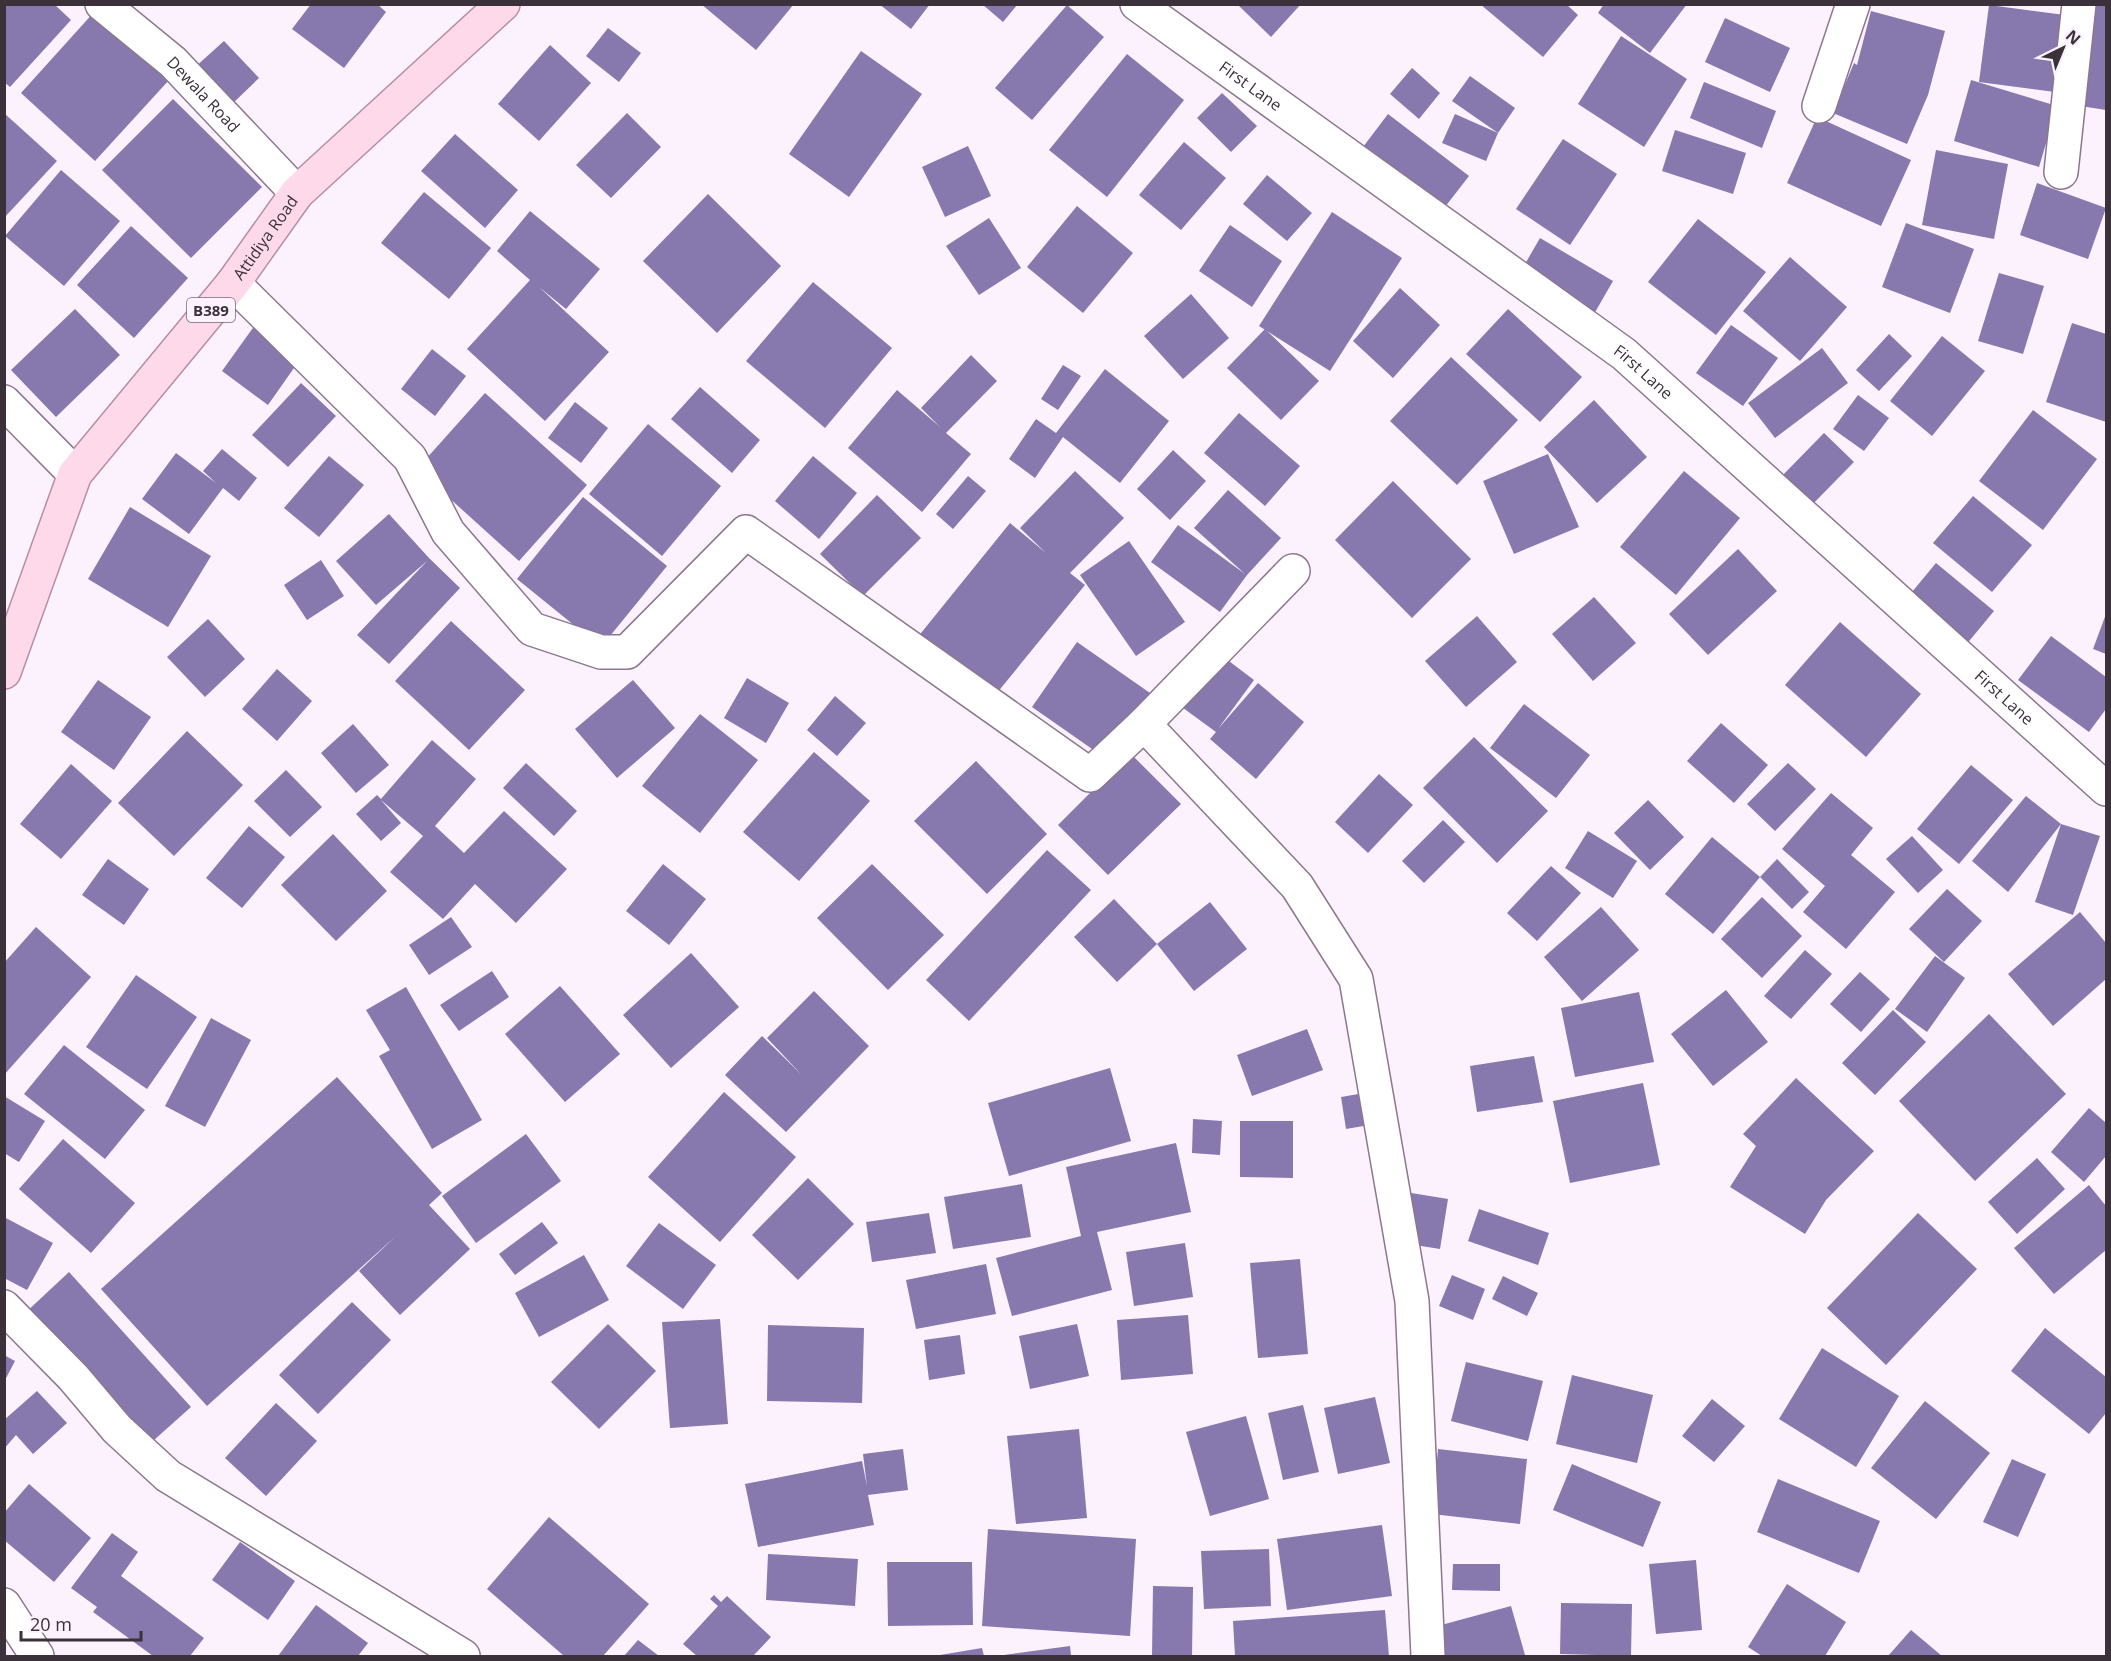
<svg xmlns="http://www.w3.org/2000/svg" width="2111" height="1661" font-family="'Open Sans',sans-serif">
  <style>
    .building { fill: #8778ae }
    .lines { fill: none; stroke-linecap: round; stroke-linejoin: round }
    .minor-casing { stroke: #8c778f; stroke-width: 36 }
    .major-casing { stroke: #b78ea4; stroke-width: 36 }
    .minor { stroke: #fff; stroke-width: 33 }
    .major { stroke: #fdd9ea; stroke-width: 33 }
    .labels { text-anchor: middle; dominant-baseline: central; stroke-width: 5; stroke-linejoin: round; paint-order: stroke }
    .shield { fill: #fcf2fd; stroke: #746b75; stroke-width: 1.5 }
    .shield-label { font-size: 15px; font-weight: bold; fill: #3a313b }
    .street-label { font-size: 16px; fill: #3a313b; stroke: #fcf2fd }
  </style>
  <rect width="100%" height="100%" fill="#fcf2fd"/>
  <!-- building -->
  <g class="building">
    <polygon points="4,4 54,4 71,20 10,87 4,82"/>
    <polygon points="311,4 377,4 386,12 344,68 292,29"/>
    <polygon points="701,4 794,4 756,50"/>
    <polygon points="879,4 930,4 911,29"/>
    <polygon points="982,4 1018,4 1003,22"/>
    <polygon points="1237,4 1301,4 1271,37"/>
    <polygon points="1480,4 1566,4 1578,15 1543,57"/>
    <polygon points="1604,4 1687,4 1650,53 1598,13"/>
    <polygon points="2086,4 2106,4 2106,110 2074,105"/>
    <polygon points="1067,5 1104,37 1032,120 995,88"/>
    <polygon points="1989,5 2073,16 2063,93 1979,82"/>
    <polygon points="95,11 170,79 95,161 21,93"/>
    <polygon points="1871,11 1945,31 1928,95 1907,144 1833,113 1854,63 1857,65"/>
    <polygon points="1725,18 1790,48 1770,92 1705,62"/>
    <polygon points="608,28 641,53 619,82 586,56"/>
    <polygon points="1621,36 1687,79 1644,147 1578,104"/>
    <polygon points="224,41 259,78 230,106 194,68"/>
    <polygon points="550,45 591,83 539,141 498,104"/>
    <polygon points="861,51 922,94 849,197 789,154"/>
    <polygon points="1127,54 1184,100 1107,197 1049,150"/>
    <polygon points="1412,68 1440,93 1419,119 1390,94"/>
    <polygon points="1470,76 1515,108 1498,133 1452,101"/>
    <polygon points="1971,80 2057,106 2039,167 1954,141"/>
    <polygon points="1704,82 1776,111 1762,148 1690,118"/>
    <polygon points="1222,93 1257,126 1231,152 1197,118"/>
    <polygon points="173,99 262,187 191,258 102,170"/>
    <polygon points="4,113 57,161 4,218"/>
    <polygon points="627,113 661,147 611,198 576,165"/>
    <polygon points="1388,114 1469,176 1438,216 1357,155"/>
    <polygon points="1455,114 1498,133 1486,161 1442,143"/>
    <polygon points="1817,117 1911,160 1881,226 1787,183"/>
    <polygon points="1675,130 1746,153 1733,194 1662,171"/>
    <polygon points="455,134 518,190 485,228 421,171"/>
    <polygon points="1563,139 1617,174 1570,245 1516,209"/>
    <polygon points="1184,142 1226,178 1181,230 1139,195"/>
    <polygon points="968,146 991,196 945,217 922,167"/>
    <polygon points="1936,150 2008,164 1994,239 1922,225"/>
    <polygon points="61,170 120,221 64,286 5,236"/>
    <polygon points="1267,175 1312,213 1287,241 1243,204"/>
    <polygon points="2037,183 2106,208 2088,259 2020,235"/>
    <polygon points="424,192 491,248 449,299 381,243"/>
    <polygon points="708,194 781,266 717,333 643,261"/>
    <polygon points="1077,206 1133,253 1083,313 1027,267"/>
    <polygon points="530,211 600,269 566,309 539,287 609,352 545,421 467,349 530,280 497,251"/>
    <polygon points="1332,212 1402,258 1330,371 1259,326"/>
    <polygon points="989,218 1021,268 979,295 946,246"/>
    <polygon points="1698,219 1766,272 1716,335 1648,282"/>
    <polygon points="1906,223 1974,249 1950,313 1882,287"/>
    <polygon points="1230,225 1282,261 1252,307 1199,271"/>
    <polygon points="131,226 188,278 134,338 77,285"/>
    <polygon points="1540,238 1613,281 1594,314 1521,271"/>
    <polygon points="1790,257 1847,307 1800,361 1743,311"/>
    <polygon points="1999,273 2044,286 2023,354 1978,341"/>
    <polygon points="813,282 892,348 825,428 746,361"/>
    <polygon points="1400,288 1440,325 1393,378 1353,341"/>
    <polygon points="1191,294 1229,338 1183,379 1144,336"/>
    <polygon points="75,309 120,355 56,417 11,370"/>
    <polygon points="1508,309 1582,377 1540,422 1466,354"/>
    <polygon points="2072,323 2106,334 2106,422 2046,402"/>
    <polygon points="255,325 301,358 268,405 222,371"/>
    <polygon points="1731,325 1778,358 1743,406 1696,373"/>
    <polygon points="1265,329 1319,381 1281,420 1227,368"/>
    <polygon points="1889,334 1912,356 1879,391 1856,370"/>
    <polygon points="1942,336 1985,371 1932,436 1890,401"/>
    <polygon points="1822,348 1848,383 1775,438 1748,403"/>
    <polygon points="432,349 466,376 435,416 401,389"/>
    <polygon points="971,355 997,381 946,433 971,454 922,512 848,448 897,390 940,427 921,408"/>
    <polygon points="1451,357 1518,420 1457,485 1390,421"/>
    <polygon points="1063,365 1081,376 1058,410 1041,399"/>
    <polygon points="1105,369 1169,421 1120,483 1063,437 1035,478 1009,459 1036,419 1056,433"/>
    <polygon points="301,383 336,416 288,467 252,435"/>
    <polygon points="700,387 760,440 732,473 671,419"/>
    <polygon points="485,393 587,485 519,561 417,469"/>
    <polygon points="1858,395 1889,418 1864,451 1833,429"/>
    <polygon points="1594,400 1647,457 1597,503 1544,447"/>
    <polygon points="575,402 608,428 581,463 548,438"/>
    <polygon points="2033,410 2097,459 2043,530 1979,481"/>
    <polygon points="1239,413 1300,466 1265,506 1204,453"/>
    <polygon points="648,424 721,486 662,556 589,494"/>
    <polygon points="1824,433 1854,462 1805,512 1775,483"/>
    <polygon points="222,449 257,478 239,501 223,488 189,534 142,499 176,453 216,483 203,471"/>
    <polygon points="1173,450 1206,481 1170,520 1137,489"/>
    <polygon points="1548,454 1579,527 1514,554 1483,481"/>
    <polygon points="329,456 364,485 319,537 284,508"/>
    <polygon points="813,456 857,493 819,539 775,501"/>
    <polygon points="1075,471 1124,518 1070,573 1085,585 992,699 917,638 1010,523 1046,553 1020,528"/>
    <polygon points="1684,471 1740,518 1676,595 1620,547"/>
    <polygon points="968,476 986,491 953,529 936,514"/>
    <polygon points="1393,481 1471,559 1412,618 1335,540"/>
    <polygon points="1228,490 1281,538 1247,575 1220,612 1151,562 1178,525 1245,574 1194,528"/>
    <polygon points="877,495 921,538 863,596 820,554"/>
    <polygon points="1973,496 2032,545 1992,592 1933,543"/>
    <polygon points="583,497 667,566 601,647 517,579"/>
    <polygon points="130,507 211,556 168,627 88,579"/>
    <polygon points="389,514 429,558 460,588 389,664 357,635 427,561 376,605 336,561"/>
    <polygon points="1129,541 1185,622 1136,656 1080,575"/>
    <polygon points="1738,549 1777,591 1708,655 1669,614"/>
    <polygon points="321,560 344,596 307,620 284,585"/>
    <polygon points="1936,563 1994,611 1965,646 1907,598"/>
    <polygon points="1594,597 1636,643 1593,681 1552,634"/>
    <polygon points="2106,614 2106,654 2093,649"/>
    <polygon points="1477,616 1517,662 1466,707 1425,661"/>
    <polygon points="208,619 245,659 205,697 167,657"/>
    <polygon points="451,621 525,690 469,750 395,681"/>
    <polygon points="1840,622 1921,694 1866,757 1785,685"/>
    <polygon points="2051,636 2106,677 2106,709 2089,732 2018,680"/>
    <polygon points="1077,642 1150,693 1105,758 1032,707"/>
    <polygon points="1217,652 1254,680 1218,729 1258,683 1304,722 1256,779 1210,739 1216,732 1179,705"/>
    <polygon points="277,669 312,701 277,741 242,709"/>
    <polygon points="747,678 789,703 766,743 724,718"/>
    <polygon points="98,680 151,717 114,770 61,732"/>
    <polygon points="633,680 675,728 617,778 575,729"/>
    <polygon points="835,696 866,723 837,756 807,730"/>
    <polygon points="1524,704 1590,755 1556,798 1490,748"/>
    <polygon points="700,714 758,760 700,833 642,786"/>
    <polygon points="1721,723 1768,765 1734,803 1687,761"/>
    <polygon points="353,724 389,765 356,793 321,753"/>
    <polygon points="187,731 243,785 174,856 118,803"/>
    <polygon points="1474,737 1548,811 1497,863 1423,788"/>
    <polygon points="432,740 476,779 435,826 464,853 504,811 567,869 516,923 475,884 443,919 390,872 423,836 381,800 401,823 381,841 356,814 377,795 381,799"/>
    <polygon points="814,752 870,801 799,881 743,832"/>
    <polygon points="1130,753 1181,804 1108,875 1058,825"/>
    <polygon points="976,761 1047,834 987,894 914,821"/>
    <polygon points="526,763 577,811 554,836 503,788"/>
    <polygon points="1788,763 1816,789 1775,831 1747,804"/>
    <polygon points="71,764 112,801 61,859 20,824"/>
    <polygon points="1971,765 2013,800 1959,864 1917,829"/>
    <polygon points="286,770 322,807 290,837 254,801"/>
    <polygon points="1379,774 1413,805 1368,853 1335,822"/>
    <polygon points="1831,793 1873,828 1851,855 1895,892 1846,949 1803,912 1825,886 1782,849"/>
    <polygon points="2026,796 2061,824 2008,892 1972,861"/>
    <polygon points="1648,800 1684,837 1650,870 1614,833"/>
    <polygon points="1443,820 1465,842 1424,883 1402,861"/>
    <polygon points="2061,824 2100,836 2073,915 2035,902"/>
    <polygon points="249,826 285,857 242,908 206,878"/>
    <polygon points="1588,831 1637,861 1613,898 1565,868"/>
    <polygon points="333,834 387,891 336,941 281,885"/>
    <polygon points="1912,836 1943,870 1918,893 1886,859"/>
    <polygon points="1712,837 1760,877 1713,934 1665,894"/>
    <polygon points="1047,850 1091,890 969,1021 926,980"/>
    <polygon points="108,859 149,889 124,925 82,895"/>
    <polygon points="1777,859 1809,892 1792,909 1760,877"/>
    <polygon points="663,864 706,899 669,945 626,911"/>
    <polygon points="872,864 944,935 888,990 817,918"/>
    <polygon points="1551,866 1581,893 1537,941 1507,913"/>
    <polygon points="1947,889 1982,921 1944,962 1909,929"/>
    <polygon points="1762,897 1802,936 1762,978 1721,939"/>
    <polygon points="1114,899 1157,944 1117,982 1074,937"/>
    <polygon points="1210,902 1247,949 1194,991 1157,944"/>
    <polygon points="1601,907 1639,950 1582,1001 1544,957"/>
    <polygon points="2080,912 2106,943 2106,979 2053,1026 2008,974"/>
    <polygon points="451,917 472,947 429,975 409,945"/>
    <polygon points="36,927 91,977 4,1075 4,963"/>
    <polygon points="1805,950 1832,974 1791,1019 1764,996"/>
    <polygon points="691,953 739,1007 671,1068 623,1015"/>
    <polygon points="1935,956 1965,978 1927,1032 1895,1009"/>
    <polygon points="492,971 509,997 459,1031 440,1005"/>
    <polygon points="1860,972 1890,999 1861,1032 1830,1004"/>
    <polygon points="136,975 197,1017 147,1089 86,1047"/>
    <polygon points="560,986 620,1054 565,1102 505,1034"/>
    <polygon points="406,987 482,1120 432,1149 379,1056 390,1050 366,1010"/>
    <polygon points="1726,990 1768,1042 1713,1086 1671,1034"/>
    <polygon points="814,991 869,1046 786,1132 725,1075 762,1036 801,1074 767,1038"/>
    <polygon points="1639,992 1654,1062 1575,1077 1561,1008"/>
    <polygon points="1893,1010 1926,1042 1875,1095 1842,1063"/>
    <polygon points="1989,1014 2066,1094 1975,1181 1899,1101"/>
    <polygon points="211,1018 251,1040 205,1127 165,1106"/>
    <polygon points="1307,1029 1323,1070 1252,1096 1237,1055"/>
    <polygon points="64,1045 145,1110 105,1159 24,1094"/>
    <polygon points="1534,1056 1543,1102 1477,1112 1470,1066"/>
    <polygon points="1110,1068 1131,1141 1009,1176 988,1103"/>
    <polygon points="337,1077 442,1193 429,1205 470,1249 400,1315 359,1271 396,1236 207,1406 101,1289"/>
    <polygon points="1796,1078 1874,1151 1826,1200 1805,1234 1730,1187 1756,1146 1743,1134"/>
    <polygon points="1643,1083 1660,1165 1570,1183 1553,1101"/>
    <polygon points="1376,1091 1381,1123 1346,1129 1341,1097"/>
    <polygon points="724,1092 796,1157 720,1242 648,1177"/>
    <polygon points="4,1096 45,1121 19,1162 4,1153"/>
    <polygon points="2089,1108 2106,1123 2106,1156 2084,1182 2051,1152"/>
    <polygon points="1193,1119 1222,1121 1220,1155 1192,1153"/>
    <polygon points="1240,1121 1293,1121 1293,1178 1240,1177"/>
    <polygon points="526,1134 561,1181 476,1243 442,1196"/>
    <polygon points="63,1139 135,1203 91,1253 19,1189"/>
    <polygon points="1176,1143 1191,1212 1097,1232 1112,1290 1012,1316 996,1258 1081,1236 1066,1167"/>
    <polygon points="2037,1158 2065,1189 2017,1234 1988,1202"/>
    <polygon points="808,1178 854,1224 798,1280 752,1235"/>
    <polygon points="1022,1184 1031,1237 953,1249 944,1197"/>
    <polygon points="2089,1185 2106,1206 2106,1250 2054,1294 2014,1248"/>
    <polygon points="1399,1191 1448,1199 1440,1249 1390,1241"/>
    <polygon points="1479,1209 1549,1233 1538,1265 1468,1241"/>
    <polygon points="929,1213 936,1253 872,1262 866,1222"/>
    <polygon points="1918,1213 1977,1269 1886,1365 1827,1308"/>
    <polygon points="4,1217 53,1243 27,1290 4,1278"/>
    <polygon points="542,1222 558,1243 515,1275 499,1254"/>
    <polygon points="659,1223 716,1265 683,1309 626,1266"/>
    <polygon points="1185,1243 1193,1297 1134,1306 1126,1252"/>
    <polygon points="584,1255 609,1300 539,1337 515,1293"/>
    <polygon points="1300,1259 1308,1354 1258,1358 1250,1263"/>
    <polygon points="986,1264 996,1314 916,1329 906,1280"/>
    <polygon points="69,1272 191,1407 144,1449 23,1315"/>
    <polygon points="1452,1275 1485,1289 1473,1320 1439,1306"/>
    <polygon points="1503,1276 1538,1293 1527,1316 1492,1299"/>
    <polygon points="352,1302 391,1340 318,1414 279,1375"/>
    <polygon points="1188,1315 1193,1374 1121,1380 1117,1320"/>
    <polygon points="720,1319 728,1424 670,1428 662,1322"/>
    <polygon points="608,1324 656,1371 599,1429 551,1382"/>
    <polygon points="1077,1324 1089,1376 1030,1389 1019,1336"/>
    <polygon points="768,1325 864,1328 862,1403 767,1401"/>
    <polygon points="2045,1328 2106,1377 2106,1413 2089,1434 2011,1371"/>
    <polygon points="960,1335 965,1374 929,1380 924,1340"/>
    <polygon points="1822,1348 1899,1396 1856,1467 1779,1419"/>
    <polygon points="4,1355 15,1361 4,1382"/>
    <polygon points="1466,1362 1543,1381 1528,1441 1451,1421"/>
    <polygon points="1572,1375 1653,1395 1637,1463 1556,1444"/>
    <polygon points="37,1391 67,1423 33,1454 16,1435 4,1449 4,1420"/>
    <polygon points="1375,1397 1390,1463 1338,1474 1324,1408"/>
    <polygon points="1712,1399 1745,1426 1714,1462 1682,1436"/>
    <polygon points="1925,1401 1990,1453 1936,1519 1871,1468"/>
    <polygon points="276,1403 317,1441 266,1496 225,1458"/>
    <polygon points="1303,1405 1319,1472 1283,1480 1268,1413"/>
    <polygon points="1246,1416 1269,1499 1210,1516 1186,1432"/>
    <polygon points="1079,1429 1087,1518 1016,1524 1007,1436"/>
    <polygon points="903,1449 908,1490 868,1495 874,1525 758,1547 745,1484 862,1461 867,1486 863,1454"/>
    <polygon points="1438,1449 1527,1459 1520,1524 1432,1514"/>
    <polygon points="2012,1459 2046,1474 2018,1537 1983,1522"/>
    <polygon points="1572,1464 1661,1502 1643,1547 1553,1510"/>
    <polygon points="1778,1479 1880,1521 1859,1573 1757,1532"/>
    <polygon points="29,1484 91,1538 54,1582 4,1540 4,1513"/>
    <polygon points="549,1517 649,1604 603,1656 564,1656 487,1589"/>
    <polygon points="1382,1525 1392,1596 1287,1610 1277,1539"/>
    <polygon points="988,1529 1136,1539 1130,1636 982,1626"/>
    <polygon points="112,1533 138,1552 121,1576 204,1638 190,1656 153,1656 93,1612 97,1607 71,1588"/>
    <polygon points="240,1542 295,1581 268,1620 212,1580"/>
    <polygon points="1269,1549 1271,1606 1204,1609 1201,1551"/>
    <polygon points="768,1554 858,1559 855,1606 766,1600"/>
    <polygon points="1696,1560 1702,1630 1656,1634 1649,1564"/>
    <polygon points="887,1562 972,1562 973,1625 888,1626"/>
    <polygon points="1453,1564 1500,1564 1500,1591 1452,1590"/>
    <polygon points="1787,1584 1846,1622 1825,1656 1762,1656 1748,1647"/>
    <polygon points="1153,1586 1193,1587 1192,1656 1152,1656"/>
    <polygon points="714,1595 721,1602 727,1596 771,1637 753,1656 697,1656 683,1644 718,1606 710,1599"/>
    <polygon points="1561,1603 1632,1604 1631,1656 1560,1654"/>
    <polygon points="316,1605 368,1643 358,1656 278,1656"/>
    <polygon points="1511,1606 1525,1655 1518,1656 1430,1656 1423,1630"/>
    <polygon points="1385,1610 1389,1656 1235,1656 1233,1621"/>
    <polygon points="1911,1630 1942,1656 1888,1656"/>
    <polygon points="638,1640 659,1656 624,1656"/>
    <polygon points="1070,1646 1071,1656 1004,1656 1004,1655"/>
    <polygon points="982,1648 984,1656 940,1656 940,1655"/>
  </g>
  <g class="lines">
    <!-- minor casing -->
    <g class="minor-casing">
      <g id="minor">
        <path id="s1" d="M102,4L173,62L297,193"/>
        <path id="s2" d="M1137,4L1624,354L2106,789"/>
        <polyline points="1819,106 1853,4"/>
        <polyline points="2061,172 2079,4"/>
        <polyline points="233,283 410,458 448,532 532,629 601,652 627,652 746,532 1090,775 1144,724 1297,886 1356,979 1412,1301 1428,1656"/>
        <polyline points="4,402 75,474"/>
        <polyline points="1144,724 1293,571"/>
        <polyline points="4,1307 73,1377 117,1429 168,1476 463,1656"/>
        <polyline points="4,1605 37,1656"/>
      </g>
    </g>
    <!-- major casing -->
    <g class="major-casing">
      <g id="major">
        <path id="s3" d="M4,672L75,474L233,283L297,193L503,4"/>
      </g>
    </g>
    <!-- minor -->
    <use href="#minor" class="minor"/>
    <!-- major -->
    <use href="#major" class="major"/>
  </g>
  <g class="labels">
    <!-- shield labels -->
    <rect class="shield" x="187" y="298" width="48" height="24" rx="4.5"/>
    <g class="shield-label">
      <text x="211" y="310">B389</text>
    </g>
    <!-- street labels -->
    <g class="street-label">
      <text stroke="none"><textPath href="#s2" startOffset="140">First Lane</textPath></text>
      <text stroke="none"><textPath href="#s1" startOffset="136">Dewala Road</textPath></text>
      <text stroke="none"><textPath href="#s3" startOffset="514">Attidiya Road</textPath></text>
      <text stroke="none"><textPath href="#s2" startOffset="626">First Lane</textPath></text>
      <text stroke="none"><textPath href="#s2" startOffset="1112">First Lane</textPath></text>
    </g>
  </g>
  <!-- border -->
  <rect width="2111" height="1661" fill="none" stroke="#3a313b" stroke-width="12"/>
  <!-- north arrow -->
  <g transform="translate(2063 48) rotate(43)" stroke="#fcf2fd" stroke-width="4.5" paint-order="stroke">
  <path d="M0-4.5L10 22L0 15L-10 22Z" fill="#3a313b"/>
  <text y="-9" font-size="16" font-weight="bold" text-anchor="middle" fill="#3a313b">N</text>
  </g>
  <!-- scale -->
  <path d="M21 1631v9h120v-9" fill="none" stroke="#3a313b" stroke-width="3"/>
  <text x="30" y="1631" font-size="18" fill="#3a313b" stroke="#fcf2fd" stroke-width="4.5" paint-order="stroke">20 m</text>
</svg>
